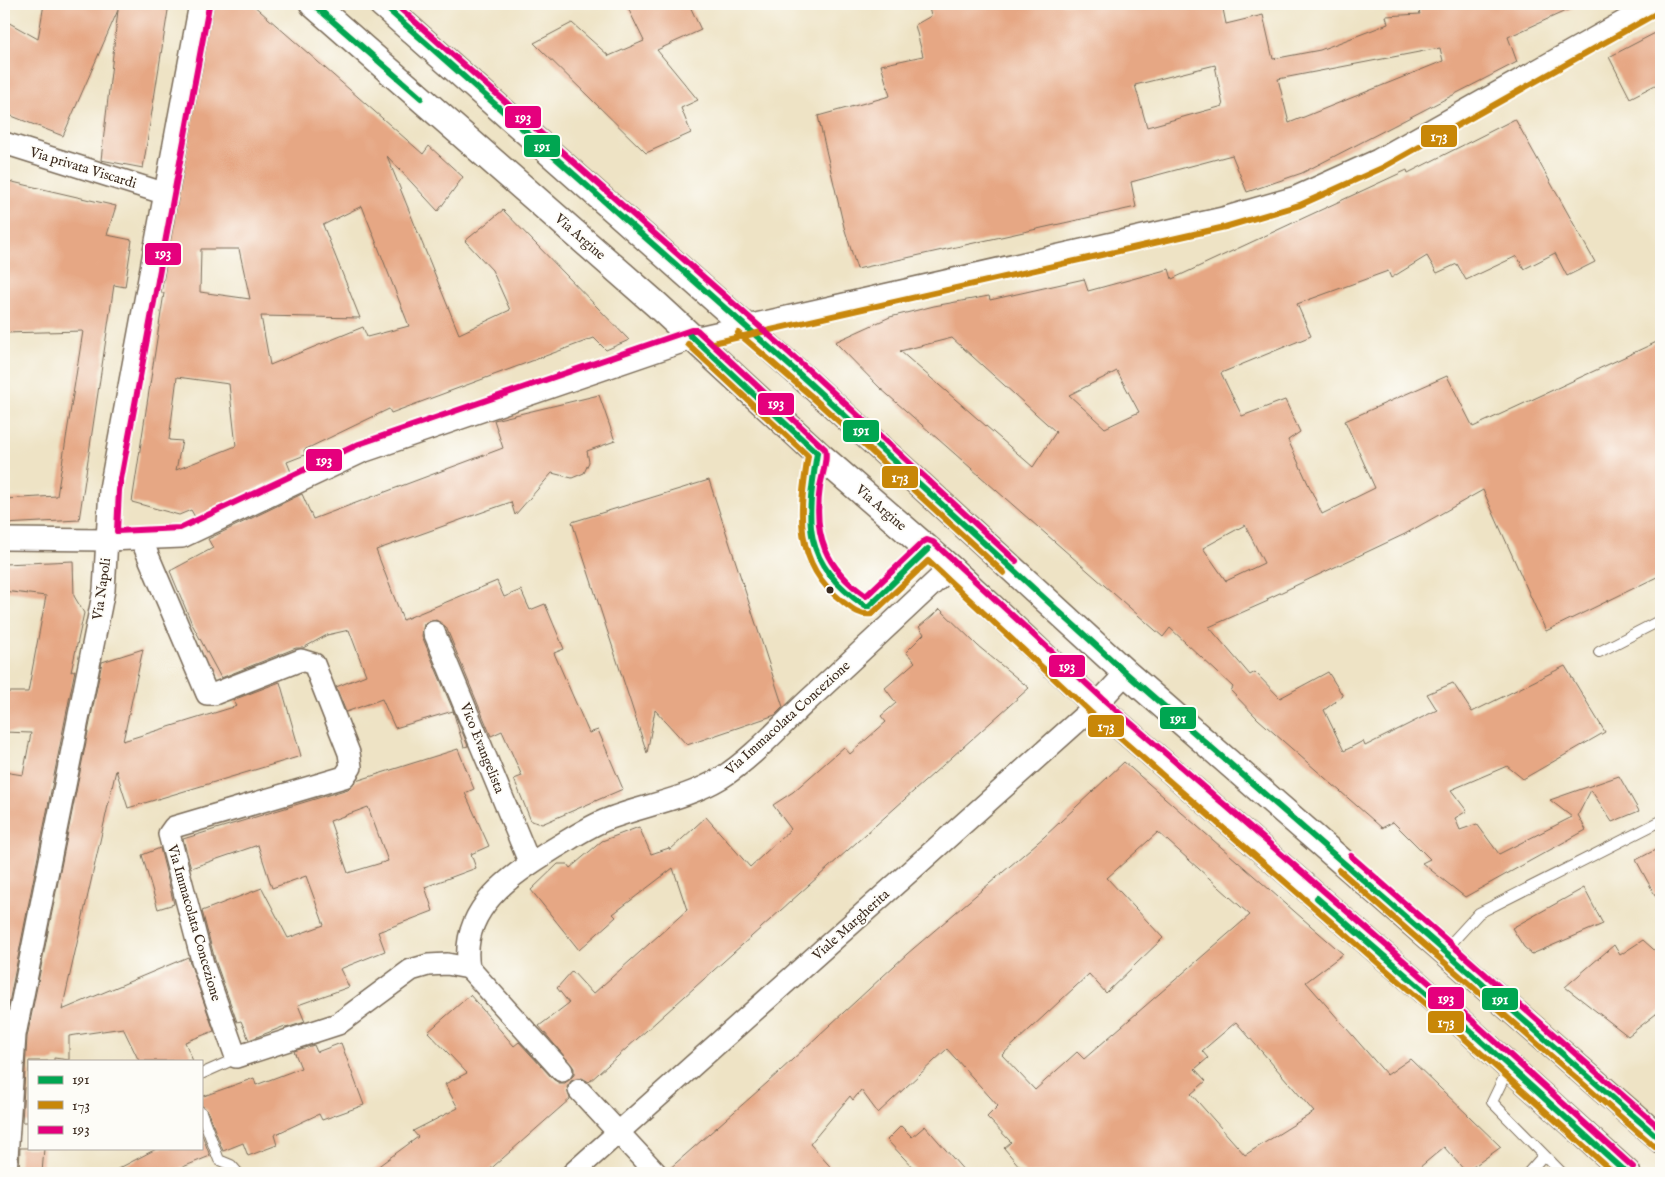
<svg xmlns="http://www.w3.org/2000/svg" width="1665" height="1177" font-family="'IM FELL English',serif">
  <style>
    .building { fill: #e6a784; fill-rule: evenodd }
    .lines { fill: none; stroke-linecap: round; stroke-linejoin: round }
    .service-casing { stroke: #7a6b58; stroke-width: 12 }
    .minor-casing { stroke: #7a6b58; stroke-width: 24 }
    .tertiary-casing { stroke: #7a6b58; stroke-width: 29 }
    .service { stroke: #fff; stroke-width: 10 }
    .minor { stroke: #fff; stroke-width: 21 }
    .tertiary { stroke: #fff; stroke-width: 26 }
    .bus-1-casing { stroke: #fdfcf7; stroke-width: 10 }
    .bus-2-casing { stroke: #fdfcf7; stroke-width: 10 }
    .bus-3-casing { stroke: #fdfcf7; stroke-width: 10 }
    .bus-1 { stroke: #00a651; stroke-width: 6 }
    .bus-2 { stroke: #c88708; stroke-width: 6 }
    .bus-3 { stroke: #e5007d; stroke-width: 6 }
    .bus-dot { fill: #3b2a1e; stroke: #fdfcf7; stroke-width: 2 }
    .labels { text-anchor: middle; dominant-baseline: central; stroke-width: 4; stroke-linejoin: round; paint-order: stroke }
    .street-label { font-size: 14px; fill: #3b2a1e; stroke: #fdfcf7 }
    .line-badge { stroke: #fdfcf7; stroke-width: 2 }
    .badge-label { font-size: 14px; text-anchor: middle; font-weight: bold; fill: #fff }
  </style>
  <rect width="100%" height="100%" fill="#fdfcf7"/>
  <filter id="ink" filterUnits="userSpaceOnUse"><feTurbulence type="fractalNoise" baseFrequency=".02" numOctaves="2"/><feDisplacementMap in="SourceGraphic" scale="10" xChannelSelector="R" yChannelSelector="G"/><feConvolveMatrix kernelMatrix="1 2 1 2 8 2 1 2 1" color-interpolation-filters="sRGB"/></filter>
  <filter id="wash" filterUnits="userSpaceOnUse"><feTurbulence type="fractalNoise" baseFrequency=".0096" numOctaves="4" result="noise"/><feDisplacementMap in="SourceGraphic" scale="20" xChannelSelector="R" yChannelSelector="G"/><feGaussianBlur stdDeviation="1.12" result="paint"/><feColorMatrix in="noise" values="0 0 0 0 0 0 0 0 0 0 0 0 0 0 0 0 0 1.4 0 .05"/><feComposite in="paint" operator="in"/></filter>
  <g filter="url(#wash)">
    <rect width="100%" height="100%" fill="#eee3c5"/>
    <g id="blocks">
      <!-- building -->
      <g class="building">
        <polygon points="44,4 169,4 143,168 101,160 118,10 63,136 4,113 4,20 38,39"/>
        <path d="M214,4H252L423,154L429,146L463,177L438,211L387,156L459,334L510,310L492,270L465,241L503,210L629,340L606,350L594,338L391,413L389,409L304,450L305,455L287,462L291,472L195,517L191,510L179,515L132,502L164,293H161ZM362,206L409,326L367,337L363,327L270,365L261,316L360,318L323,225ZM201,249H239L250,299L200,292ZM177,377L229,384L236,446L176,470L182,441L169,440Z"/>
        <polygon points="626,4 689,4 701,30 657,50 698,100 681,108 691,133 646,153 534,43 572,23 609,56 644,41"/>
        <path d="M928,4H1222L1226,24L1263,15L1273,59L1320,50L1388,24L1386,16L1420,14L1417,4H1581L1508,37L1517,62L1302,173L1247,192L1232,155L1131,182L1136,207L857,269L844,227L818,116L890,96L881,65L923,56L915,25L931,16ZM1440,48L1443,61L1289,123L1278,79ZM1215,65L1223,106L1147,127L1135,85Z"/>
        <polygon points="1661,30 1661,82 1630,98 1609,57"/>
        <path d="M1515,119L1595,262L1567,276L1555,253L1524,269L1517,256L1466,280L1457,264L1437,273L1427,256L1391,278L1388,271L1297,304L1311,336L1221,373L1242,416L1285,400L1300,432L1288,440L1322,514L1375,488L1345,421L1447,376L1473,427L1661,340V575L1546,631L1483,490L1405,534L1267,599L1268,601L1209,627L1250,675L1255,672L1280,698L1328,672L1343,696L1324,710L1344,751L1363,741L1365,746L1437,710L1427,694L1453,683L1472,712L1565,666L1605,732L1523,779L1507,766L1451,790L1467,811L1455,818L1460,830L1477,824L1499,854L1572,817L1550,800L1619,776L1639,811L1612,822L1591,790L1578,815L1586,830L1465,897L1422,863L1430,859L1393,822L1382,828L1258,719L1231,691L1233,687L1170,628L1163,637L880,388L835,342L890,317L934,306L989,296L990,300L1084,279L1088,291L1169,269L1172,279L1407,170L1408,173ZM952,338L1056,432L1033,467L900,351ZM1117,371L1139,412L1105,428L1069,395ZM1245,525L1264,563L1226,581L1203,548Z"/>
        <polygon points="4,180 116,206 107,235 132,240 125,287 114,285 79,520 4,524 4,499 57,496 83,331 4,333"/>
        <polygon points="599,395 615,441 587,451 589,462 584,473 572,478 552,473 515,515 511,502 376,550 403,620 497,581 504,597 521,590 530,610 545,604 564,649 554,653 589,733 598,730 623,789 542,824 531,821 514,779 522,776 502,731 491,736 446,627 436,620 424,624 422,636 468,746 464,747 453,711 395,728 382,699 346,712 336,687 366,675 349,630 327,635 303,648 296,648 221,678 192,624 170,571 213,548 208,539 302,494 313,519 503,448 494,420"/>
        <polygon points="709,480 783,707 775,715 687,745 655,710 647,753 572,522"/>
        <polygon points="73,561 74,596 84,613 71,672 75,670 4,1028 4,772 23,775 31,733 4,732 4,692 28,692 46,596 4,591 4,564"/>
        <polygon points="940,609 978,646 1029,688 589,1082 582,1078 571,1081 567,1087 570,1099 486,1173 369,1173 418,1137 413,1131 458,1108 445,1084 467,1073 428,1032 470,995 514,1046 519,1042 553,1079 559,1083 565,1083 574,1075 574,1068 539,1026 569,1003 557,988 572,971 593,994 687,910 673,868 613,914 616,917 579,950 531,890 558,864 567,864 570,868 602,841 639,827 651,854 669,848 670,850 706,817 750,867 791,829 773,805 793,792 844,747 850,754 886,722 881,716 896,703 885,688 915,662 906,652 924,634 919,627"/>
        <polygon points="143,649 123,741 237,706 233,700 280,682 301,756 128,808 116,770 62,1010 188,957 214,1031 185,1042 193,1061 139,1061 123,1028 69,1036 69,1060 54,1058 54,1061 29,1061 29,1122 22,1122 27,1037 102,662"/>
        <path d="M458,749L474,789L465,793L489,846L471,854L476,868L425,887L433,911L378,932L385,951L340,969L349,987L298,1005L305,1022L286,1028L285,1026L249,1040L241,1021L237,1022L215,960L202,911L262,888L288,938L324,925L306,876L272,888L258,845L191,868L183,839L348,789L356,781ZM368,807L388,861L348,873L330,821Z"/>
        <path d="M1124,762L1343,954L1306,982L1387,1075L1410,1059L1501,1147L1466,1172L1444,1147L1413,1173H1025L1004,1148L1011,1142L987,1117L998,1106L947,1049L878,1113L861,1090L853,1100L850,1096L810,1144L836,1173H668V1170L767,1083L907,954L1044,837ZM1158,832L1250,915L1084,1059L1077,1052L1035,1090L1002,1055L1089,974L1106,993L1163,938L1107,878ZM1236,1022L1314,1112L1245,1155L1191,1094L1206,1081L1195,1069L1208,1058L1202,1051Z"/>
        <polygon points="1661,847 1661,906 1636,860"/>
        <polygon points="160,848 174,904 158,909 142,855"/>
        <polygon points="1584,888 1603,924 1532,954 1524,947 1512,928"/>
        <polygon points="1643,940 1661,956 1661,1010 1628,1036 1565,987 1614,945 1620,955"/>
        <polygon points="341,1043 364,1105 322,1120 319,1114 274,1135 277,1145 248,1156 243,1143 223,1151 207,1110 201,1105 201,1097 254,1078 256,1085 301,1068 294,1051 314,1045 317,1052"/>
        <polygon points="901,1126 912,1137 925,1126 966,1173 918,1173 887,1140"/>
        <polygon points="201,1132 210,1156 168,1173 110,1173 158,1148 201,1148"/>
        <polygon points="20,1148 44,1148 42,1173 19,1173"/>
      </g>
    </g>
  </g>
  <g filter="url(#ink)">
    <use href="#blocks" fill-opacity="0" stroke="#7a6b58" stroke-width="1"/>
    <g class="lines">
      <!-- service casing -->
      <g class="service-casing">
        <g id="service">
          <path d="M817,457C808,507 799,539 835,582C842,591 855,599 865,606H869L928,549"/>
          <polyline points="1599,652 1661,620"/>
          <polyline points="1445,950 1479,913 1661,821"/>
          <polyline points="1509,1067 1492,1102 1562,1173"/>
          <polyline points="201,1074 237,1058"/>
          <polyline points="201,1112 219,1160 231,1165 238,1173"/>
          <polyline points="1528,1173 1543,1156"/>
        </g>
      </g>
      <!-- minor casing -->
      <g class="minor-casing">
        <g id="minor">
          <polyline points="4,143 163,193"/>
          <polyline points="4,539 108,540 182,537 362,452 694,338 1223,218 1296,197 1378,160 1655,4"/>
          <polyline points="141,539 207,694 214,694 301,660 314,664 349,753 351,767 344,777 174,827 169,834 203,964 236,1057 338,1024 411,970 428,965 447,964 469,968"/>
          <polyline points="434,632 530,864"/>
          <path d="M562,1071L469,968C459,909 510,876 555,848C572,838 589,826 608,819C645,805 686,799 721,778C750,760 778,729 803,705C852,660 901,614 950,568"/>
          <polyline points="579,1090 656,1173"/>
          <polyline points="6,1173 15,1035 104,590 110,489 200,4"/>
          <polyline points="573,1173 1096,705 1126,673"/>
        </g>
      </g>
      <!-- tertiary casing -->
      <g class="tertiary-casing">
        <g id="tertiary">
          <polyline points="313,4 657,305 817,453 950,568 1096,705 1460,1022 1627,1173"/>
          <polyline points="382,4 806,380 1126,673 1661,1140"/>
        </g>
      </g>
      <!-- service -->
      <use href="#service" class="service"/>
      <!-- minor -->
      <use href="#minor" class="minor"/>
      <!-- tertiary -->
      <use href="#tertiary" class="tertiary"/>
      <!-- bus-1 casing -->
      <g class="bus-1-casing">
        <g id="bus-1">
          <polyline points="313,4 421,98"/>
          <polyline points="382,4 806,380 1126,673 1661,1140"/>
          <polyline points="689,334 817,453"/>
          <path d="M817,453C806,523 801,562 865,606H869L928,549"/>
          <polyline points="1317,898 1460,1022 1627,1173"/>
        </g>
      </g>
      <!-- bus-2 casing -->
      <g class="bus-2-casing">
        <g id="bus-2">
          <polyline points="738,333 810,395 1004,573"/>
          <polyline points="713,343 1225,227 1300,205 1382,168 1659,12"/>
          <path d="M688,344L808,456C799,510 793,563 842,601C851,608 860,616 872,614L928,561L1090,712L1454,1029L1614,1173"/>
          <polyline points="1339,870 1655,1147"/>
        </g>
      </g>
      <!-- bus-3 casing -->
      <g class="bus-3-casing">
        <g id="bus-3">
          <polyline points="395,4 812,373 1016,561"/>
          <path d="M209,6L119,490L117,531L180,528L359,444L691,330H697L825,449C828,459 822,475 820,487C813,535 825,568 866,596L923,542L927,540L933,542L1102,698L1466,1015L1633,1167"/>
          <polyline points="1351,856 1661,1129"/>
        </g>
      </g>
      <!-- bus-1 -->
      <use href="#bus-1" class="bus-1"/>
      <!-- bus-2 -->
      <use href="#bus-2" class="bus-2"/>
      <!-- bus-3 -->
      <use href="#bus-3" class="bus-3"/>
    </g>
  </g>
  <!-- markers -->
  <circle class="bus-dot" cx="830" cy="590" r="4.5"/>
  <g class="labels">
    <!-- street labels -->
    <g class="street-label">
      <text transform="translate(83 168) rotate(17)">Via privata Viscardi</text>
      <text transform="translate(580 237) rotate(41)">Via Argine</text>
      <text transform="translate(881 508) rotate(41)">Via Argine</text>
      <text transform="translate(102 589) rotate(-82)">Via Napoli</text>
      <text transform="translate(788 718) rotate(-42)">Via Immacolata Concezione</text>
      <text transform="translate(482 748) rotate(68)">Vico Evangelista</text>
      <text transform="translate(194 923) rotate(74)">Via Immacolata Concezione</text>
      <text transform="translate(851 925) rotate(-42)">Viale Margherita</text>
    </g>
  </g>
  <g class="line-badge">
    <rect x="504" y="105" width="38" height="24" rx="5" fill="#e5007d"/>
    <rect x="1420" y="124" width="38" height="24" rx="5" fill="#c88708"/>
    <rect x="523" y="134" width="38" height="24" rx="5" fill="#00a651"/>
    <rect x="144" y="242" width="38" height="24" rx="5" fill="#e5007d"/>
    <rect x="757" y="392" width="38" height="24" rx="5" fill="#e5007d"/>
    <rect x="842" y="419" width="38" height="24" rx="5" fill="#00a651"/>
    <rect x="305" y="448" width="38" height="24" rx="5" fill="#e5007d"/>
    <rect x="881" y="465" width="38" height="24" rx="5" fill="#c88708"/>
    <rect x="1048" y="654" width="38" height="24" rx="5" fill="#e5007d"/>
    <rect x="1159" y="706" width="38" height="24" rx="5" fill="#00a651"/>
    <rect x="1087" y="714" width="38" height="24" rx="5" fill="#c88708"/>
    <rect x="1427" y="986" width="38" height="24" rx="5" fill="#e5007d"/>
    <rect x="1481" y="987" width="38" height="24" rx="5" fill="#00a651"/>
    <rect x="1427" y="1010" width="38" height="24" rx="5" fill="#c88708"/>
  </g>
  <g class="badge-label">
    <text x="523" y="122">193</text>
    <text x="1439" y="141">173</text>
    <text x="542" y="151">191</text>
    <text x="163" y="258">193</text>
    <text x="776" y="408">193</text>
    <text x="861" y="435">191</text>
    <text x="324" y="465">193</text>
    <text x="900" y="482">173</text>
    <text x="1067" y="671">193</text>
    <text x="1178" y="723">191</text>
    <text x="1106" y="731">173</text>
    <text x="1446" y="1003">193</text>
    <text x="1500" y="1004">191</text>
    <text x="1446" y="1027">173</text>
  </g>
  <!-- margin -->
  <rect width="1665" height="1177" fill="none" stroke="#fdfcf7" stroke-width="20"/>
  <!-- legend -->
  <rect x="28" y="1060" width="175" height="90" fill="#fdfcf7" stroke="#afa8a0"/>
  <rect x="38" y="1076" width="25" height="8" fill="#00a651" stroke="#afa8a0"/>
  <text x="72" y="1084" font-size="15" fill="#3b2a1e">191</text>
  <rect x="38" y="1101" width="25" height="8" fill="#c88708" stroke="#afa8a0"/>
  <text x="72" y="1110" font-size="15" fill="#3b2a1e">173</text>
  <rect x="38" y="1126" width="25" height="8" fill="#e5007d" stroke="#afa8a0"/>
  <text x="72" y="1134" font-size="15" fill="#3b2a1e">193</text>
</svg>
